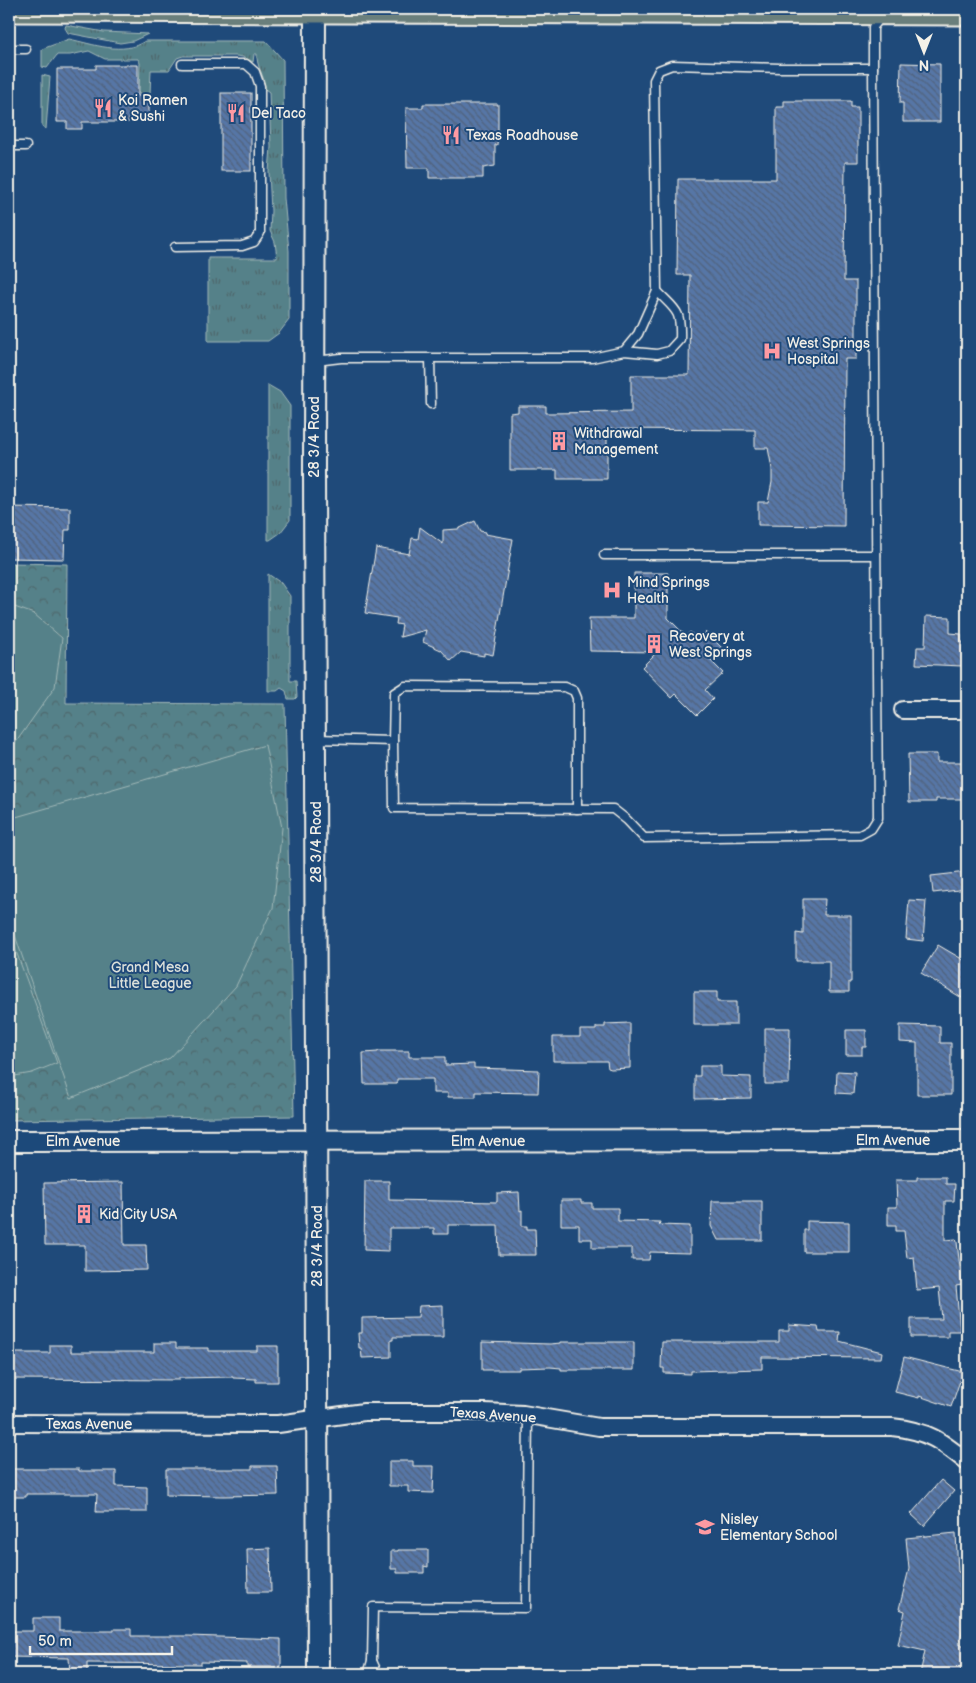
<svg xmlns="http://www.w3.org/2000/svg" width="976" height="1683" font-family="'Balsamiq Sans',sans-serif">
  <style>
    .grass { fill: url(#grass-tufts); stroke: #a4b9b8 }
    .forest { fill: url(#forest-crowns); stroke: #a4b9b8 }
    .pitch { fill: #548189; stroke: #a4b9b8 }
    .building { fill: url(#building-back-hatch); stroke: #f4f1e8 }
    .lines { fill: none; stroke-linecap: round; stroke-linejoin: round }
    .service-casing { stroke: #f4f1e8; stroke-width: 11 }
    .minor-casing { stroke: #f4f1e8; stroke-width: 20 }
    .tertiary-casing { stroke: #f4f1e8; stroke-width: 24 }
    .primary-casing { stroke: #f4f1e8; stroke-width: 29 }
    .service { stroke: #1f4a7a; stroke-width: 8 }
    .minor { stroke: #1f4a7a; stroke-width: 16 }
    .tertiary { stroke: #1f4a7a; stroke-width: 20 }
    .primary { stroke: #6b7f7c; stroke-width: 25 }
    .labels { text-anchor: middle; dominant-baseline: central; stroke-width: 4; stroke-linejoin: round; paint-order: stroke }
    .poi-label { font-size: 14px; fill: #f4f1e8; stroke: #1f4a7a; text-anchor: start }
    .street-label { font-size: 14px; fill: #f4f1e8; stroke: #1f4a7a }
    .park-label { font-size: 14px; fill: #dce0da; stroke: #1f4a7a }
  </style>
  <defs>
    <pattern id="grass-tufts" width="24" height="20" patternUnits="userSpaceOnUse" patternTransform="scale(1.25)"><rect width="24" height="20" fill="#548189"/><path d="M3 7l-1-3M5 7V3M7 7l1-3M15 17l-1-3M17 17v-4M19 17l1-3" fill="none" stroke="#4f676b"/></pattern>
    <pattern id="forest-crowns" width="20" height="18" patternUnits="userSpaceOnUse" patternTransform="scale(1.25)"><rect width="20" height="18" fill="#548189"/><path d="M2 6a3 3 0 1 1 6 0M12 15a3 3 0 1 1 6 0" fill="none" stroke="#4f676b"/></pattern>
    <pattern id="building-back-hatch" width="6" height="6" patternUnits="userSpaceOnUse" patternTransform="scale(1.25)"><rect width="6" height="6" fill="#5676a6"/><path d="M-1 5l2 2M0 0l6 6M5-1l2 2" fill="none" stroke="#50617b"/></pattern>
  </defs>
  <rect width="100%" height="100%" fill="#1f4a7a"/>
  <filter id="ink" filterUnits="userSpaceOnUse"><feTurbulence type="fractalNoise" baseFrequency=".02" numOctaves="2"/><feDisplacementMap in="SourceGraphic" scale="10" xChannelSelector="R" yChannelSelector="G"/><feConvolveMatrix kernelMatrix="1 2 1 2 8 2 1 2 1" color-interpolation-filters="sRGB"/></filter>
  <g filter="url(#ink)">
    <!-- grass -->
    <g class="grass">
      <polygon points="66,25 104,32 148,34 133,41 120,43 68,33 65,28"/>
      <path d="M69,39C93,44 123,56 145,41H266L283,60L284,198L289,251V320L279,333L268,341H208V258H277L275,242L270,231L271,211L269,172L271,147L269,92L265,89C265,75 256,67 257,54H254L253,62L243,57L236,56H183L177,58L169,70H151L150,94H139L140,63L138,59H105L89,51L70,55H57L47,68L42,67V49Z"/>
      <polygon points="42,75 50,77 46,129 42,126"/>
      <polygon points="268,385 280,392 290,406 290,520 280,533 270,540 268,540"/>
      <polygon points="268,574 281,583 290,596 290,681 296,681 297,697 295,699 288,699 286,691 281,688 277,691 268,691"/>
    </g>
    <!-- forest -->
    <polygon class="forest" points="9,563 67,564 66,703 285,704 294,1116 9,1120"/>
    <!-- pitch -->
    <g class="pitch">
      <polygon points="9,605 34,614 62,638 55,687 9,752"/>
      <polygon points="265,745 282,828 273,908 236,986 170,1058 71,1098 9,918 9,819"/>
      <polygon points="9,932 57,1063 32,1073 9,1077"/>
    </g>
    <!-- building -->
    <g class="building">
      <polygon points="901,63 940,64 940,122 903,122 903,103 900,103"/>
      <polygon points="96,65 138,65 138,96 149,96 149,119 129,119 129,122 82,122 82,129 67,129 67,122 57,122 57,69 96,69"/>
      <rect x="221" y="93" width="30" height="78"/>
      <polygon points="784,101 851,101 851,107 858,107 858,162 845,162 844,281 856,281 856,359 845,359 844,526 758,525 758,502 768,502 772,482 772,469 768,448 755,448 755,430 607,429 607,479 557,479 557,470 510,470 510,413 518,412 518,406 546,406 546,413 631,412 631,375 689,375 690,275 677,275 678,179 776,179 776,107 784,107"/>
      <polygon points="423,104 498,104 498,130 497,145 495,145 495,166 483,168 483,178 429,178 429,168 407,168 406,108 423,108"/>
      <polygon points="9,507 70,508 70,530 65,530 64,559 9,558"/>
      <polygon points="475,521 480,531 486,532 485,534 513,539 493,655 484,653 484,656 461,652 451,661 441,650 423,642 426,630 400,637 402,625 396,624 397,618 365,613 376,548 409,554 412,538 418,539 420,527 443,544 443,530 458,529"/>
      <polygon points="634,573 668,573 668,618 686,636 690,632 699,640 706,632 722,648 710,660 723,673 705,690 713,699 697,715 676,694 672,698 642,667 657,652 590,651 589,618 634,618"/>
      <polygon points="926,616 950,617 950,633 961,634 961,642 963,642 962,666 916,664 917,647 925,647"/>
      <polygon points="908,754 937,754 937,762 967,762 967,799 936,799 936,802 909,802"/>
      <polygon points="967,872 967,889 933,893 931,876"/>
      <polygon points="803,899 825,899 824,915 851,915 851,982 849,982 849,992 829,992 829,961 796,961 796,933 803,934"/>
      <polygon points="909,900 926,901 923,941 906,939"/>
      <polygon points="938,945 967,962 967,1001 921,973"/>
      <polygon points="694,992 717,992 717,1002 736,1002 736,1025 694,1025"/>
      <polygon points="630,1023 630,1068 611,1069 608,1068 607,1061 553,1061 553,1037 580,1037 580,1030 596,1030 596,1027 605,1027 605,1024"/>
      <polygon points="900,1025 940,1026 940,1043 951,1043 951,1095 917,1095 917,1043 900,1042"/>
      <polygon points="765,1028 790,1028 789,1084 765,1084"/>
      <polygon points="846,1030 866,1030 866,1047 862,1047 862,1055 846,1055"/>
      <polygon points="378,1051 409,1051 409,1057 445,1057 445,1065 474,1064 474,1068 539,1070 538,1093 476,1092 476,1097 448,1097 448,1093 433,1093 433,1079 397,1079 397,1084 364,1084 363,1053 378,1052"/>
      <polygon points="700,1066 721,1066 721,1076 751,1077 751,1098 695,1099 695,1076 700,1076"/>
      <polygon points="837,1071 855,1072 853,1094 836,1093"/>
      <polygon points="917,1177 946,1177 946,1184 955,1184 954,1201 945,1201 945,1240 956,1239 957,1242 962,1285 956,1286 960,1331 948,1331 948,1337 911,1337 911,1319 942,1319 939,1288 917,1290 914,1257 907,1258 904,1231 896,1231 896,1225 888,1225 888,1207 897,1207 896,1180 917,1180"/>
      <polygon points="365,1181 389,1181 389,1200 497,1202 497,1193 519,1192 520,1211 522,1210 522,1226 527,1226 527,1229 535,1229 536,1255 499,1255 498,1225 448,1225 448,1234 434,1234 434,1228 389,1228 389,1251 364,1250"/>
      <polygon points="123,1182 124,1245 146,1245 147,1270 85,1271 85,1245 45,1245 44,1183"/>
      <polygon points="561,1200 581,1200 581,1203 592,1203 592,1208 618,1208 618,1221 660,1222 659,1225 690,1226 690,1253 650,1252 649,1260 632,1260 632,1248 592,1248 592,1239 579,1239 579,1225 561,1225"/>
      <polygon points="712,1201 762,1201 762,1240 718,1240 711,1226"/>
      <polygon points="807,1221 849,1222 849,1252 804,1252 804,1230 807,1230"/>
      <polygon points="443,1305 443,1337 393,1337 393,1340 391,1340 391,1357 362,1358 361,1348 359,1348 358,1333 362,1333 362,1318 418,1317 419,1306"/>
      <polygon points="789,1325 818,1327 819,1332 840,1332 839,1341 882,1352 881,1358 762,1357 762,1369 691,1371 691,1374 664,1373 664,1368 661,1368 662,1342 779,1342 779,1331 789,1331"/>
      <polygon points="482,1342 550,1344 561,1343 561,1342 634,1342 634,1370 561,1370 561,1368 550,1367 519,1368 519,1370 482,1370"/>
      <polygon points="154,1343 176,1343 176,1348 209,1348 209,1351 257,1351 257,1346 278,1346 278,1382 256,1382 256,1379 233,1378 233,1377 179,1378 179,1380 9,1379 9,1353 50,1353 50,1345 71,1345 71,1352 154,1352"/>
      <polygon points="904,1357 963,1372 951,1407 919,1396 919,1398 895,1392"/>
      <polygon points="389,1461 413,1461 413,1466 434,1466 433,1493 408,1492 408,1486 389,1486"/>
      <polygon points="252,1466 277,1466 278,1495 223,1496 166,1495 166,1469 252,1469"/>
      <polygon points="9,1469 79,1469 79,1471 116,1471 116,1486 147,1487 147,1512 96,1512 97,1494 26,1494 26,1497 9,1497"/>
      <polygon points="941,1480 954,1491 924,1526 911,1514"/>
      <polygon points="956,1533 958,1572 967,1573 967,1611 959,1644 966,1646 960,1674 920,1674 925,1651 898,1645 905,1611 899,1609 909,1569 906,1538"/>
      <polygon points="270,1548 271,1592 248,1592 247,1549"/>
      <polygon points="398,1550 428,1550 428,1567 424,1566 424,1573 397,1573 397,1569 391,1569 391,1551 398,1551"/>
      <polygon points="33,1618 59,1618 59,1631 114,1631 114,1629 131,1629 131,1636 188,1636 281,1639 281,1667 247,1667 247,1663 201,1662 201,1664 87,1663 87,1674 70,1674 69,1658 9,1657 9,1631 33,1631"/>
    </g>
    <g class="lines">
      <!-- service casing -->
      <g class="service-casing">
        <g id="service">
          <polyline points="9,49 26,49"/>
          <polyline points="9,146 26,146"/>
          <polyline points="175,247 242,246 254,242 260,233 260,86 255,72 246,64 182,64"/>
          <polyline points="657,291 654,80 659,70 672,65 780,68 873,68 873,27 881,17"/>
          <polyline points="430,358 431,404"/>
          <path d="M316,361L341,358H592L624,351L657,354L669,351L680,339C681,309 676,311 657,291L638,334L624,351"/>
          <polyline points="604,555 876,555"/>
          <polyline points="315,739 393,741 394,808 613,809 627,820 644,838 860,835 871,829 878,818 873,68"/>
          <polyline points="393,741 394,693 405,686 565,687 574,691 577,698 577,809"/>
          <polyline points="372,1661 378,1674"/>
          <polyline points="368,1674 372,1661 373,1607 526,1608 528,1415"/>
        </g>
      </g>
      <!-- minor casing -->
      <g class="minor-casing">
        <g id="minor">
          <polyline points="903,710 967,710"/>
          <path d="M9,1423L278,1424L364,1412H485L523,1414L599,1427H892C928,1431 940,1440 967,1462"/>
        </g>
      </g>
      <!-- tertiary casing -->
      <g class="tertiary-casing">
        <g id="tertiary">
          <polyline points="315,9 314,470 318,1674"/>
          <polyline points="9,1141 967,1140"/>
        </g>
      </g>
      <!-- primary casing -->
      <g class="primary-casing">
        <polyline id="primary" points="9,9 967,12"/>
      </g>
      <!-- service -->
      <use href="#service" class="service"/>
      <!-- minor -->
      <use href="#minor" class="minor"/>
      <!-- tertiary -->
      <use href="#tertiary" class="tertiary"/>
      <!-- primary -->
      <use href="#primary" class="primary"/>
    </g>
  </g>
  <!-- icons -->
  <defs>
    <g id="restaurant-bare" transform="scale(1.5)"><path d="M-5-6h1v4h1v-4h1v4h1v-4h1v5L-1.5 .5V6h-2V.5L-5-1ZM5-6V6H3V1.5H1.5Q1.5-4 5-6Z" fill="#ff9aa2" stroke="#1f4a7a" stroke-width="2.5" paint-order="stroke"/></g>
    <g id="hospital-bare" transform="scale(1.5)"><path d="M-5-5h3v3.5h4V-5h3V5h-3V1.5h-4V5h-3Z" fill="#ff9aa2" stroke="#1f4a7a" stroke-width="2.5" paint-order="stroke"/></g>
    <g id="building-bare" transform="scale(1.5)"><path d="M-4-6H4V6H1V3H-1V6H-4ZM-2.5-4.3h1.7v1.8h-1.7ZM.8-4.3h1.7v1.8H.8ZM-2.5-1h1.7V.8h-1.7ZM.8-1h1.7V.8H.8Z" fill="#ff9aa2" stroke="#1f4a7a" stroke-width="2.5" paint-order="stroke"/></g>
    <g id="school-bare" transform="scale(1.5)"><path d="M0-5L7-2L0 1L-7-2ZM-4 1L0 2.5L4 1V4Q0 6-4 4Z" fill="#ff9aa2" stroke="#1f4a7a" stroke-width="2.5" paint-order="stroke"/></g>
  </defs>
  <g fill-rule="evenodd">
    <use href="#restaurant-bare" x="103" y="108"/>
    <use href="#restaurant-bare" x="236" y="113"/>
    <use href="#restaurant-bare" x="451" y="135"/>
    <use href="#hospital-bare" x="772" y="351"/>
    <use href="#building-bare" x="559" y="441"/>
    <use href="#hospital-bare" x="612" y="590"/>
    <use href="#building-bare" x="654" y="644"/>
    <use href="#building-bare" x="84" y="1214"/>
    <use href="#school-bare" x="705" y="1527"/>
  </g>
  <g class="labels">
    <!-- poi labels -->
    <g class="poi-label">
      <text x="118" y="100">Koi Ramen<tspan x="118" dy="16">&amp; Sushi</tspan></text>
      <text x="251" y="113">Del Taco</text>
      <text x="466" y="135">Texas Roadhouse</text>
      <text x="787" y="343">West Springs<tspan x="787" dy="16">Hospital</tspan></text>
      <text x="574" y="433">Withdrawal<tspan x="574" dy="16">Management</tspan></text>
      <text x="627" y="582">Mind Springs<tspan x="627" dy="16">Health</tspan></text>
      <text x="669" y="636">Recovery at<tspan x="669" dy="16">West Springs</tspan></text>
      <text x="99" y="1214">Kid City USA</text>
      <text x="720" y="1519">Nisley<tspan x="720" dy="16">Elementary School</tspan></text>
    </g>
    <!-- street labels -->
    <g class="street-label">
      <text transform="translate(314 437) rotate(-90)">28 3/4 Road</text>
      <text transform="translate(316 842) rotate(-90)">28 3/4 Road</text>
      <text x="893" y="1140">Elm Avenue</text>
      <text x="83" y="1141">Elm Avenue</text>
      <text x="488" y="1141">Elm Avenue</text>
      <text transform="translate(317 1246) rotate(-90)">28 3/4 Road</text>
      <text transform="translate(493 1415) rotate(4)">Texas Avenue</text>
      <text x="89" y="1424">Texas Avenue</text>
    </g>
    <!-- park labels -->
    <g class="park-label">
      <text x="150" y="967">Grand Mesa<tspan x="150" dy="16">Little League</tspan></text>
    </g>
  </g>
  <!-- margin -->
  <rect width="976" height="1683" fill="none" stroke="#1f4a7a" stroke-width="30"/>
  <rect x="15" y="15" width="946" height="1653" fill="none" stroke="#f4f1e8" stroke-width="2" filter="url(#ink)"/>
  <!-- north arrow -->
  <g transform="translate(924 52) rotate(180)" stroke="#1f4a7a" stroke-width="4" paint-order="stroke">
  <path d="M0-4L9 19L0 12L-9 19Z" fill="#f4f1e8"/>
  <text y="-8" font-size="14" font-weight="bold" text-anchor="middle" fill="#f4f1e8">N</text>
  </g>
  <!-- scale -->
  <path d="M30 1646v8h142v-8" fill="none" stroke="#f4f1e8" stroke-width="2.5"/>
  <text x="38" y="1646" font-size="15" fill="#f4f1e8" stroke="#1f4a7a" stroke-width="4" paint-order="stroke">50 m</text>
</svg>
